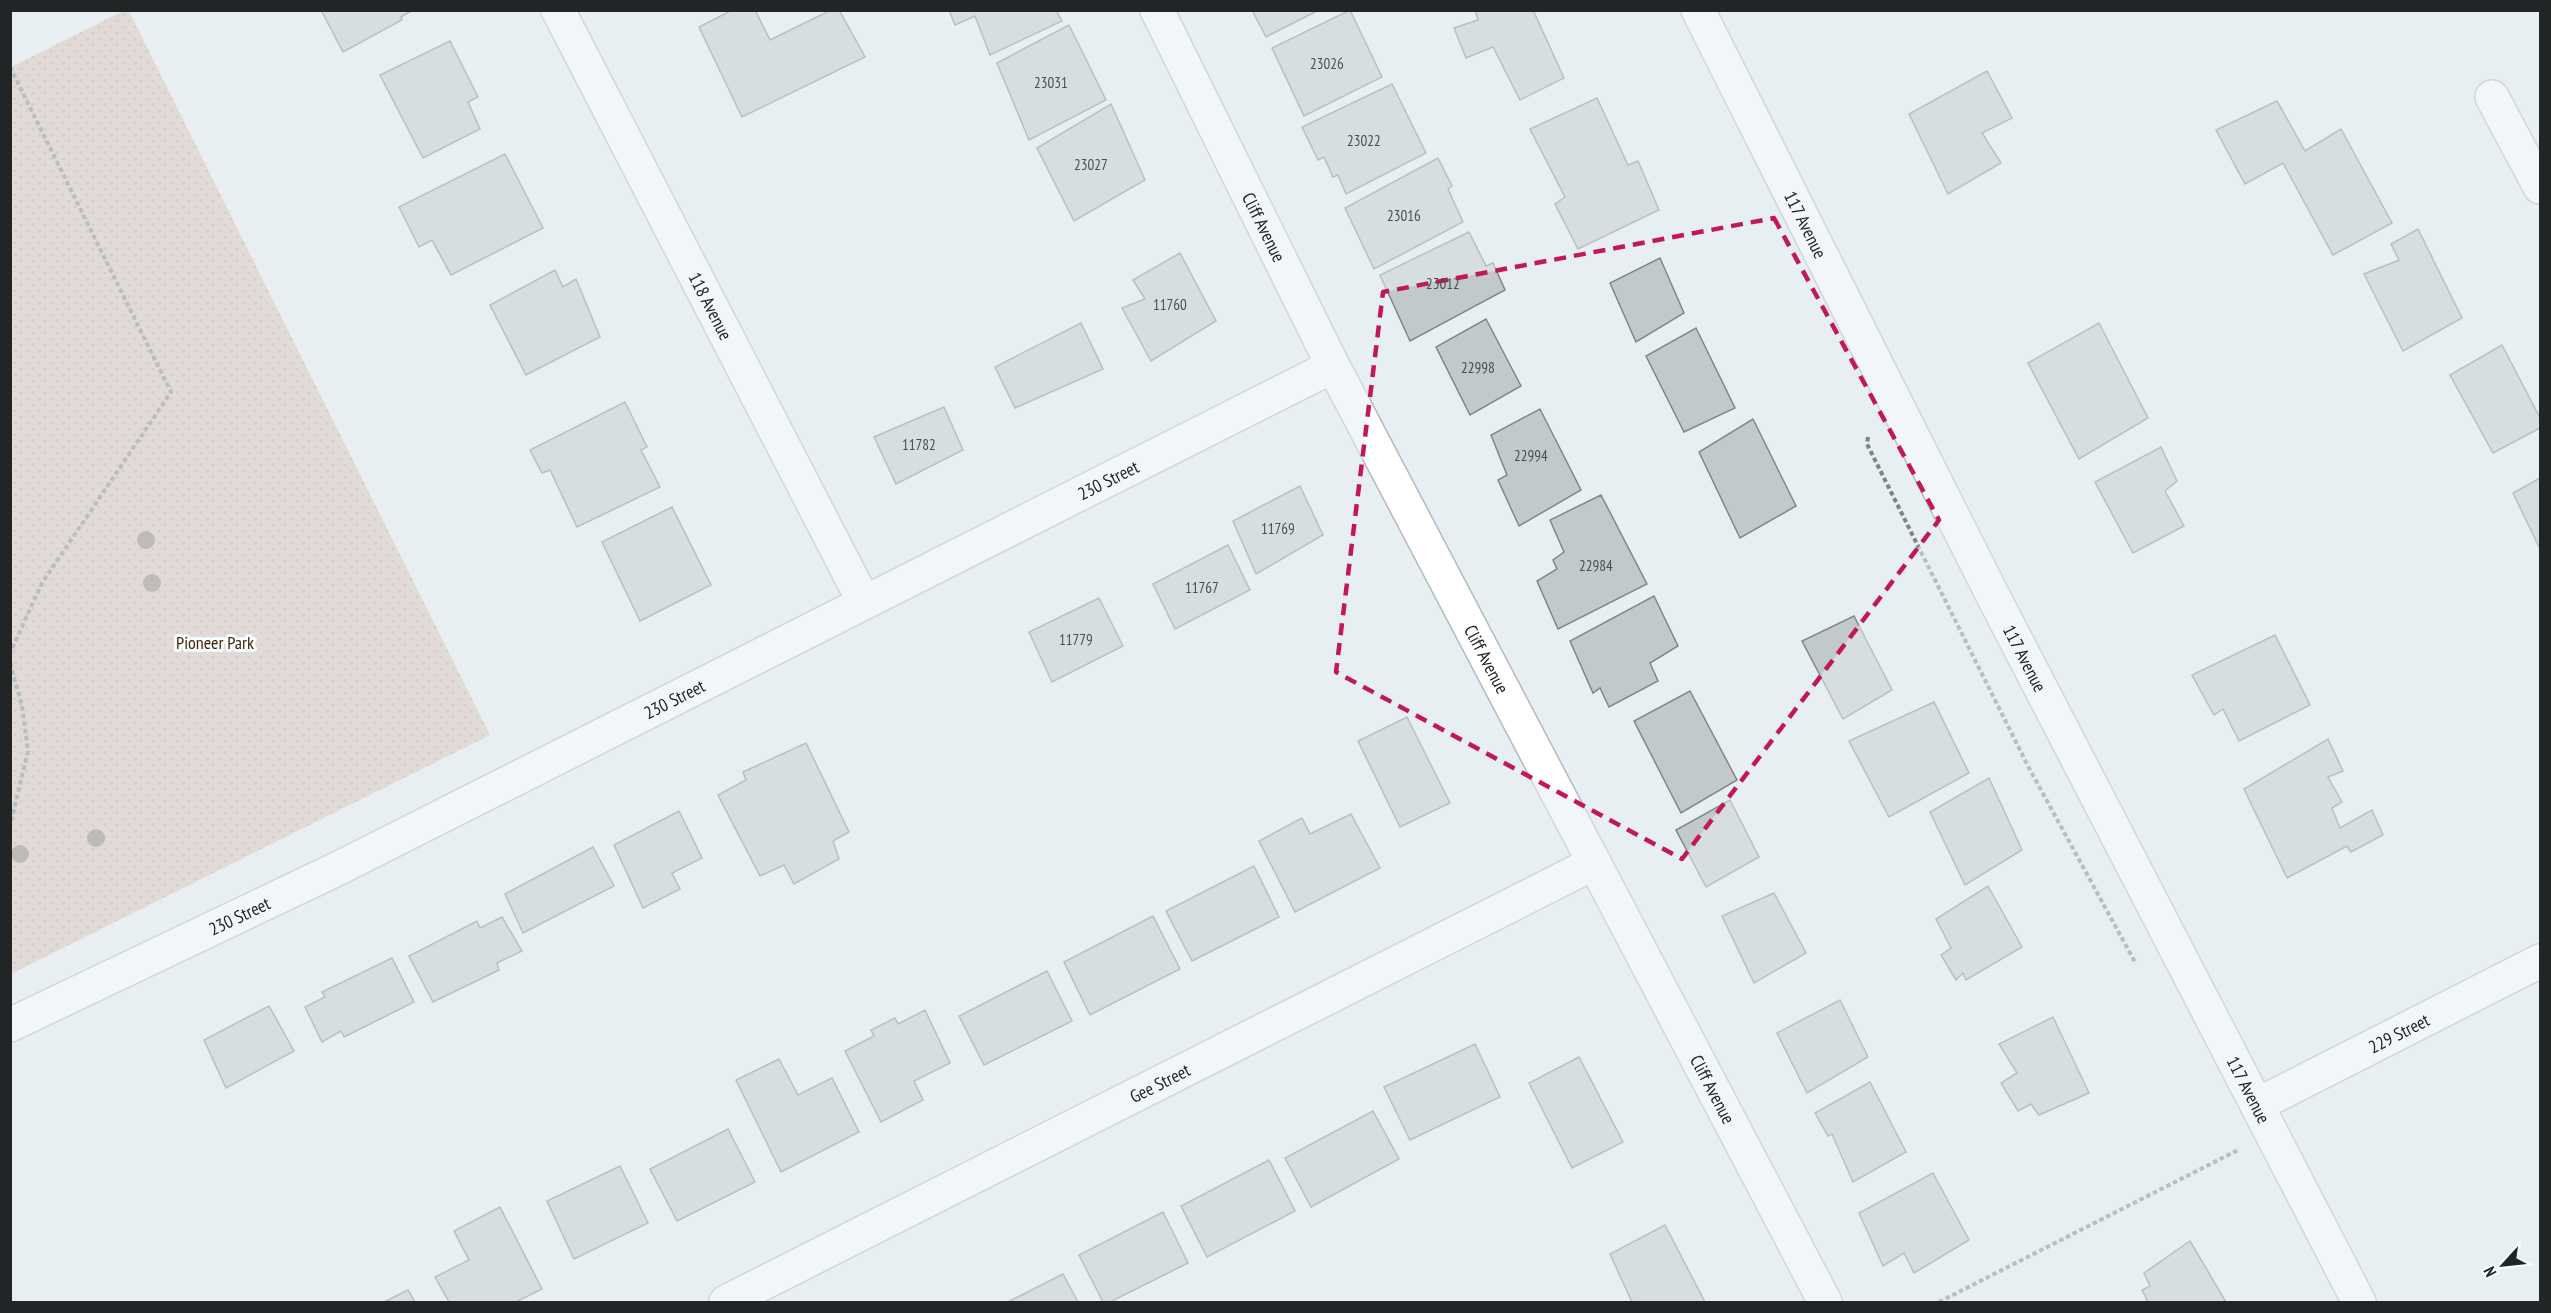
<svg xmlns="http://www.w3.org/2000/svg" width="2551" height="1313" font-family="'PT Sans Narrow',sans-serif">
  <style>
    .park { fill: url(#park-dots) }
    .building { fill: #c1c9cb; stroke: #80878a; stroke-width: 1.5 }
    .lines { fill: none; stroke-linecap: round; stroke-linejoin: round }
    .minor-casing { stroke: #b2babc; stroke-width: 36 }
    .path { stroke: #7e8385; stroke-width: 4; stroke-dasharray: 4.5 3; stroke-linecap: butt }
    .minor { stroke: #fff; stroke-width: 33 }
    .tree { fill: #8e7c6e }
    .marked { fill: none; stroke: #c2185b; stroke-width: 4.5; stroke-dasharray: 12 8; stroke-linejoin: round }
    .labels { text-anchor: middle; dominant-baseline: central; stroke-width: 6; stroke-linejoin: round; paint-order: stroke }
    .number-label { font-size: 15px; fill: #4a4e4f }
    .street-label { font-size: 18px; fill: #222526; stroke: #f5fdff }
    .park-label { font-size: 18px; fill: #451e02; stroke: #f5fdff }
  </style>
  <defs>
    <pattern id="park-dots" width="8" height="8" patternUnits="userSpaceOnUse" patternTransform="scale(1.5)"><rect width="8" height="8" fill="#dbc2b3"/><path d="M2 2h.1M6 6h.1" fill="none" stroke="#bca79a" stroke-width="1.8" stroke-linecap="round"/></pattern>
  </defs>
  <rect width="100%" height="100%" fill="#e7eff2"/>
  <!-- park -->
  <polygon class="park" points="125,10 129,11 490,735 11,974 11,67"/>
  <!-- building -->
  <g class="building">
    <polygon points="321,10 411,10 411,11 401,17 402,20 343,52"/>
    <polygon points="732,10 755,10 770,40 831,10 839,10 865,57 742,117 699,27"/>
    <polygon points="949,10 1056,10 1062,21 990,55 975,16 955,25"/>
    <polygon points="1252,10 1319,10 1266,37"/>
    <polygon points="1350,10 1382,77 1304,116 1272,48"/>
    <polygon points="1475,10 1533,10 1564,78 1520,100 1493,47 1466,58 1454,28 1478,20"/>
    <polygon points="1069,25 1106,100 1029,140 997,63"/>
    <polygon points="450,41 478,97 468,102 480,129 423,158 380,75"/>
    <polygon points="1987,71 2012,118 1982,133 2001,163 1948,194 1909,114"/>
    <polygon points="1392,84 1426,153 1346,194 1338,175 1333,177 1324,157 1318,160 1302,127"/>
    <polygon points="1597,98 1628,165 1638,161 1659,210 1578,249 1555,204 1565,197 1530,129"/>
    <polygon points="2277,101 2305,151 2341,129 2392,223 2333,255 2283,163 2245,184 2216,130"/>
    <polygon points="1111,104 1145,180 1074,221 1037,148"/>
    <polygon points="505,154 543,228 451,275 432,240 419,247 399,207"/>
    <polygon points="1438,158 1452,186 1448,189 1463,222 1374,269 1345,208"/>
    <polygon points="2418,229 2462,318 2403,351 2364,274 2399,260 2391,244"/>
    <polygon points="1469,232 1486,266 1493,263 1505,290 1410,341 1380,275"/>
    <polygon points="1180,253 1216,321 1151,361 1122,308 1145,299 1133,280"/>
    <polygon points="1660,258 1684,313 1636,342 1610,283"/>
    <polygon points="555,270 563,287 576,279 600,337 526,375 490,305"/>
    <polygon points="1486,319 1521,386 1470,415 1436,347"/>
    <polygon points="1081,323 1103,369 1015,408 995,367"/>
    <polygon points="2099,323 2148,418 2079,459 2028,363"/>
    <polygon points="1696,328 1735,408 1684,432 1646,356"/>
    <polygon points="2502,345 2540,418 2540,428 2493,453 2450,375"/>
    <polygon points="625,402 647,447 641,450 660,487 577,527 550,470 542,473 530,450"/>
    <polygon points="944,407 963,450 896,484 874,437"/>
    <polygon points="1540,409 1581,490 1519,526 1498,480 1507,475 1491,435"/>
    <polygon points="1753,419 1796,506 1740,538 1699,452"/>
    <polygon points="2161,447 2177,481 2165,491 2184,526 2133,553 2095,482"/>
    <polygon points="2540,478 2540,549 2513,493"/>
    <polygon points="1300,486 1323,535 1256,574 1233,521"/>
    <polygon points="1601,495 1647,584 1558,629 1537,581 1557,569 1553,560 1564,552 1550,520"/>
    <polygon points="672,507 711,585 640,621 602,542"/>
    <polygon points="1228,545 1250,590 1175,629 1153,584"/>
    <polygon points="1654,596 1678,646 1650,663 1658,681 1609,707 1600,688 1593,693 1570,641"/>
    <polygon points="1099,598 1123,646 1052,682 1029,632"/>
    <polygon points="1854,616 1892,690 1843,719 1802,641"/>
    <polygon points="2275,635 2310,705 2239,741 2223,709 2214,715 2192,675"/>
    <polygon points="1690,691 1737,780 1681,813 1634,721"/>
    <polygon points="1934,702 1969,773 1889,817 1849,741"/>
    <polygon points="1407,717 1450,803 1400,827 1358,741"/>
    <polygon points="2328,739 2343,771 2328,777 2342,802 2332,808 2340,828 2372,810 2383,835 2351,852 2347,846 2287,878 2244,789"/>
    <polygon points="806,743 849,832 833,841 839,859 794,884 784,865 760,876 718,795 746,780 743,772"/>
    <polygon points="1989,778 2022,850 1965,885 1930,812"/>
    <polygon points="1730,800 1759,857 1706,887 1676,830"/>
    <polygon points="679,811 702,858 672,873 680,889 643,908 614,845"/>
    <polygon points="1351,814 1380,868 1295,912 1259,841 1302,818 1310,834"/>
    <polygon points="593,847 614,886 523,933 505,894"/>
    <polygon points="1254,866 1279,917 1192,961 1166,911"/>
    <polygon points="1988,886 2022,947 1966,980 1963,973 1956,980 1941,955 1951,948 1936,919"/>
    <polygon points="1774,893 1806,953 1754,983 1722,916"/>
    <polygon points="1153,916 1180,969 1090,1015 1064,962"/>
    <polygon points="502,917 522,951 497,963 499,970 433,1002 409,956 477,921 480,928"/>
    <polygon points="392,958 414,1002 344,1037 341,1031 322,1042 305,1007 325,997 322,992"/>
    <polygon points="1047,971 1072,1021 984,1065 959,1016"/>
    <polygon points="1840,1000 1868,1057 1807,1093 1777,1033"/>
    <polygon points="269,1006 294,1051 226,1088 204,1040"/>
    <polygon points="925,1010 950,1063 914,1081 923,1100 881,1122 845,1051 874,1036 871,1030 895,1018 898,1024"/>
    <polygon points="2053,1017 2089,1093 2039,1115 2031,1104 2018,1111 2001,1083 2017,1073 1999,1044"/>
    <polygon points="1475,1044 1500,1097 1410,1140 1384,1087"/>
    <polygon points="1579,1057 1623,1142 1572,1168 1529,1083"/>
    <polygon points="779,1059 798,1095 832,1078 859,1132 781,1172 736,1080"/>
    <polygon points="1870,1082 1906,1152 1853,1182 1832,1134 1828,1136 1815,1113"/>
    <polygon points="1373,1111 1399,1159 1311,1207 1285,1158"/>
    <polygon points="728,1129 755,1182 677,1221 650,1169"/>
    <polygon points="1269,1160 1295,1211 1207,1257 1181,1206"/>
    <polygon points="620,1166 648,1223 574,1259 547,1201"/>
    <polygon points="1933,1173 1969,1240 1914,1273 1904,1253 1883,1266 1859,1213"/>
    <polygon points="500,1207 542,1289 516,1302 449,1302 435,1277 469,1260 454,1231"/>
    <polygon points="1163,1212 1188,1263 1110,1302 1103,1302 1079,1255"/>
    <polygon points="1665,1225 1705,1302 1632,1302 1610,1254"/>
    <polygon points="2190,1241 2226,1302 2148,1302 2142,1290 2150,1286 2144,1273"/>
    <polygon points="1063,1274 1078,1302 1008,1302"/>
    <polygon points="408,1290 415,1302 384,1302"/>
  </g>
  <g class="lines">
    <!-- minor casing -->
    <g class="minor-casing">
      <g id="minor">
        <path id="s1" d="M558,10L864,602"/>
        <path id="s2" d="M1157,10L1333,366L1825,1302"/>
        <path id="s3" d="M1698,10L1993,596L2359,1302"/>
        <polyline points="2492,97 2540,187"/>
        <path id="s4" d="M10,1025L339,868L1333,366"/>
        <path id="s5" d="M2257,1105L2540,961"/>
        <path id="s6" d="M726,1302L1594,863"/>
      </g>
    </g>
    <!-- path -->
    <g class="path">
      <polyline points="10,67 171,392 42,583 10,653"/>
      <polyline points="1868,437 1867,444 2029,768 2136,964"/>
      <polyline points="10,663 22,706 28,751 10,826"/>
      <polyline points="1939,1302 2238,1150"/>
    </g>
    <!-- minor -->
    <use href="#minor" class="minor"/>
  </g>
  <!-- trees -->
  <g class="tree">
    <circle cx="146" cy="540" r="9"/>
    <circle cx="152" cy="583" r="9"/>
    <circle cx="96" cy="838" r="9"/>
    <circle cx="20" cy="854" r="9"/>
  </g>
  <!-- marked area -->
  <path d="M0 0H2551V1313H0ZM1774,218L1939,520L1682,859L1336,672L1383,292Z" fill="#e7eff2" fill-opacity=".55" fill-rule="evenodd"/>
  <path class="marked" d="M1774,218L1939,520L1682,859L1336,672L1383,292Z"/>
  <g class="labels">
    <!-- number labels -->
    <g class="number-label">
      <text x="1327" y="63">23026</text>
      <text x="1051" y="82">23031</text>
      <text x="1364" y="140">23022</text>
      <text x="1091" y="164">23027</text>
      <text x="1404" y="215">23016</text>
      <text x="1443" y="283">23012</text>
      <text x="1170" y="304">11760</text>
      <text x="1478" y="367">22998</text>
      <text x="919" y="444">11782</text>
      <text x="1531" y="455">22994</text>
      <text x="1278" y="528">11769</text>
      <text x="1596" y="565">22984</text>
      <text x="1202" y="587">11767</text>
      <text x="1076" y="639">11779</text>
    </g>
    <!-- street labels -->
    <g class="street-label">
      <text stroke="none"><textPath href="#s3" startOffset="240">117 Avenue</textPath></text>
      <text stroke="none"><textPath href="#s2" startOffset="242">Cliff Avenue</textPath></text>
      <text stroke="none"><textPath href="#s1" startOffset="333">118 Avenue</textPath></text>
      <text stroke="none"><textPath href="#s4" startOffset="1226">230 Street</textPath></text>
      <text stroke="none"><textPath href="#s2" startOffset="728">Cliff Avenue</textPath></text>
      <text stroke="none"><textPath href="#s3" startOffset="726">117 Avenue</textPath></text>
      <text stroke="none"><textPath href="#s4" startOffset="740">230 Street</textPath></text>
      <text stroke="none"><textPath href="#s4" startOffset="254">230 Street</textPath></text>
      <text stroke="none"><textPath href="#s5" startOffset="159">229 Street</textPath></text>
      <text stroke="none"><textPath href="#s6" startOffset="486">Gee Street</textPath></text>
      <text stroke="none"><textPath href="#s2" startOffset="1214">Cliff Avenue</textPath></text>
      <text stroke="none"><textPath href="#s3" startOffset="1212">117 Avenue</textPath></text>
    </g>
    <!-- park labels -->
    <g class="park-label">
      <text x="215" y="642">Pioneer Park</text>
    </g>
  </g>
  <!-- border -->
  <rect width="2551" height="1313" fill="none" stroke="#222526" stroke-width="24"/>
  <!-- north arrow -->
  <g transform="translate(2503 1265) rotate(243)" stroke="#f5fdff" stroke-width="4.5" paint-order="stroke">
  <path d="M0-4.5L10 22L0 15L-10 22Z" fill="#222526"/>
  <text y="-9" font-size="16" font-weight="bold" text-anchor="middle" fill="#222526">N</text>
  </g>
</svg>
